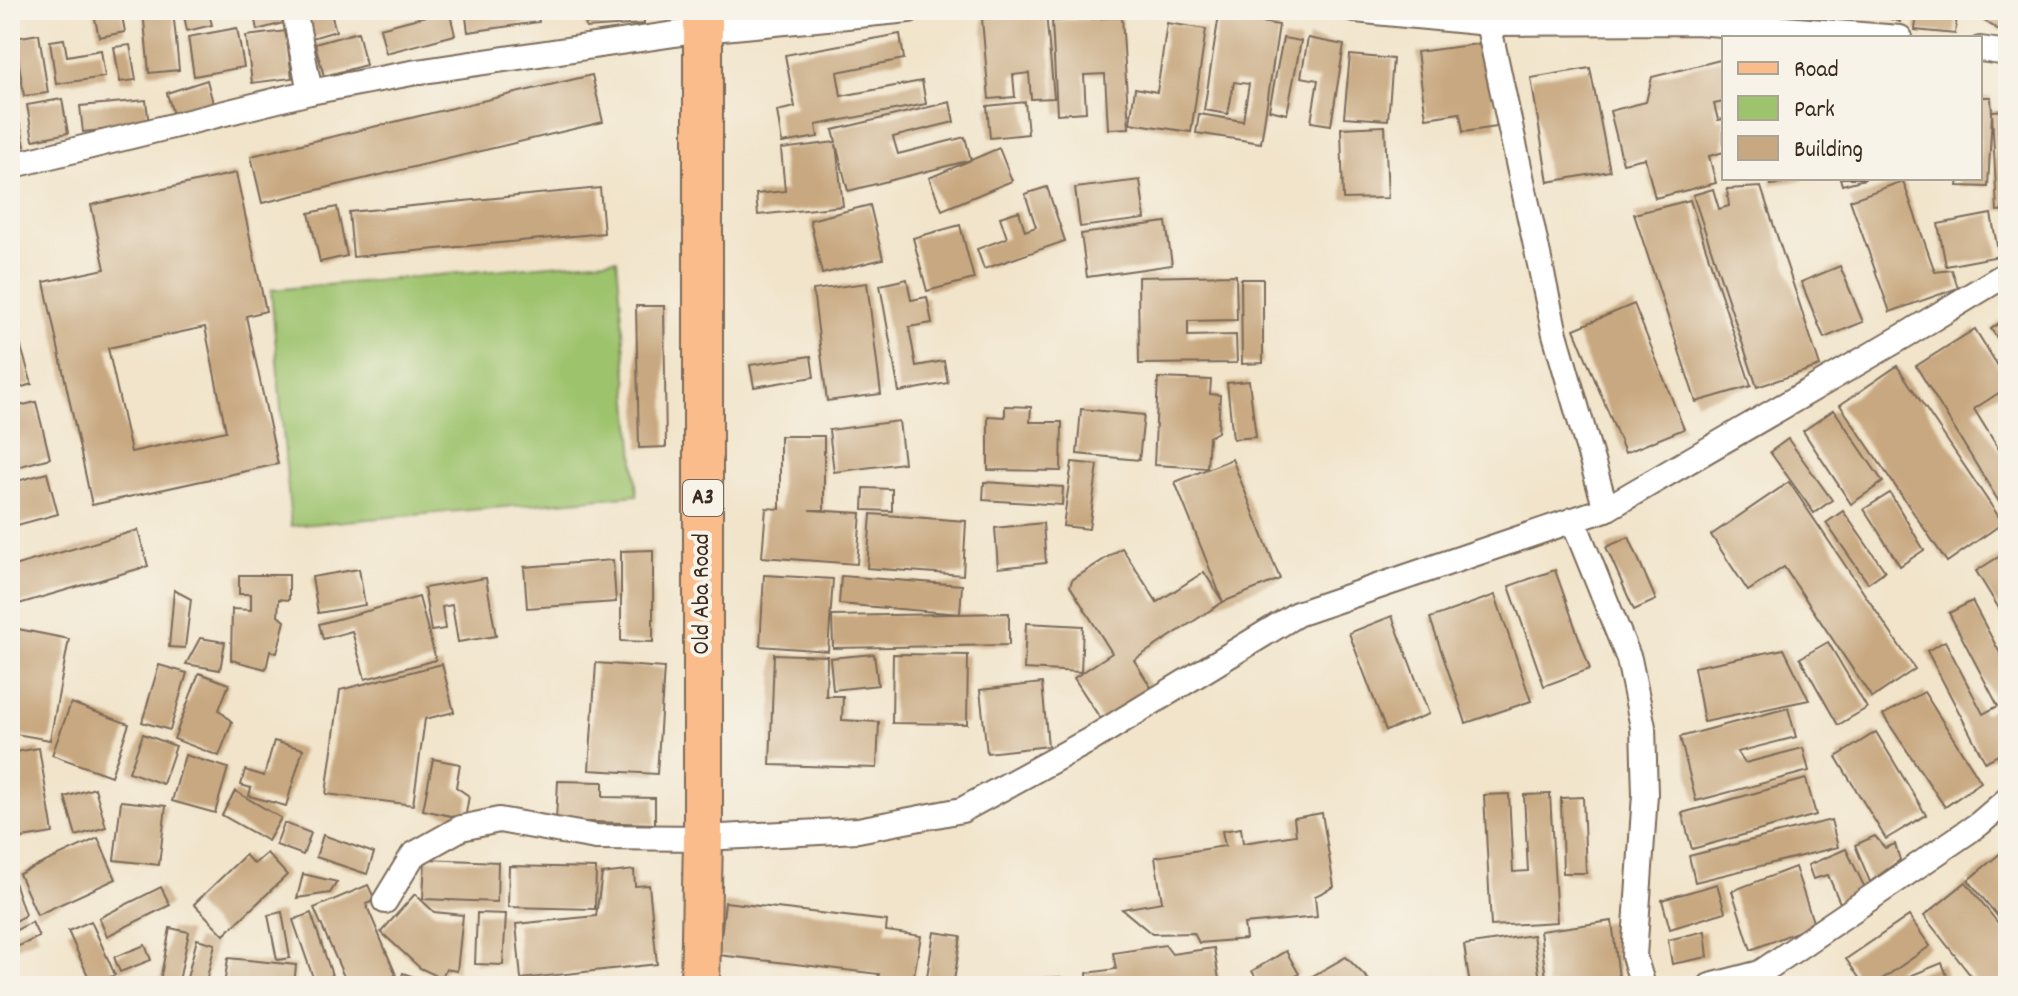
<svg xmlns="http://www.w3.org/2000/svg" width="2018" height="996" font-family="Dekko,sans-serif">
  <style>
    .green { fill: #9ec36d; stroke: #6c7646; stroke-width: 2 }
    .building { fill: #c8a880; fill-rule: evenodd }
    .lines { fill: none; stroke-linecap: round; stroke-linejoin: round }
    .street-casing { stroke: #7b6b5a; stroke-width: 28 }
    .primary-casing { stroke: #7b6b5a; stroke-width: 42 }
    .street { stroke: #fff; stroke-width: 24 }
    .primary { stroke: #f9bc8a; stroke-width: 38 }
    .labels { text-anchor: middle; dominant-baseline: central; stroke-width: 8; stroke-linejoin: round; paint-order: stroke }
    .shield { fill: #f7f3e8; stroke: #73665b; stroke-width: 2 }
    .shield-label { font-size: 22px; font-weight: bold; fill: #3b2a1e }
    .street-label { font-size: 24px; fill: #3b2a1e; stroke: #f7f3e8 }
  </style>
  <rect width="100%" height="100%" fill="#f7f3e8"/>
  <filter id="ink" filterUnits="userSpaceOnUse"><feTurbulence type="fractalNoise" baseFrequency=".0125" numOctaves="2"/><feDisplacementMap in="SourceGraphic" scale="16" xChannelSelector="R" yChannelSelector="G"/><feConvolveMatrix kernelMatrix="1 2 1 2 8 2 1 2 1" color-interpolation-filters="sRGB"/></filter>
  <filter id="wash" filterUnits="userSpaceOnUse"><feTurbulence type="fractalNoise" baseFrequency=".006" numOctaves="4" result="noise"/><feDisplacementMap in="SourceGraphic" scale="32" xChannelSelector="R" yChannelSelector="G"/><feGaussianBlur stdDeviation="1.8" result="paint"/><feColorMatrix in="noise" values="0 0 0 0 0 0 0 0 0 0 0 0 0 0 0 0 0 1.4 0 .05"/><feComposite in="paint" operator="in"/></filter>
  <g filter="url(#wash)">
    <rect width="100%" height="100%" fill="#f1e4ca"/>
    <!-- green -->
    <polygon class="green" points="617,259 637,495 291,526 271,290"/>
    <g id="blocks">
      <!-- building -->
      <g class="building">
        <polygon points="93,10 121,10 125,32 99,37"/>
        <polygon points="143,10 173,10 179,70 149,73"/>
        <polygon points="183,10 208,10 212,25 187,31"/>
        <polygon points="253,10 284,10 287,22 257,30"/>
        <polygon points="305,10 330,10 336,31 312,38"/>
        <polygon points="449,10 455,35 386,53 380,28"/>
        <polygon points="465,10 537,10 539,22 468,32"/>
        <polygon points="584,10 644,10 644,24 586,28"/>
        <polygon points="1865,10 1904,10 1900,22"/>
        <polygon points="1986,10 2008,10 2008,19 2001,31 1981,19"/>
        <polygon points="1917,12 1957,16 1955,34 1915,30"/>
        <polygon points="1046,13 1054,98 1031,99 1029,73 1013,75 1015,97 989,99 982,19"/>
        <polygon points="1219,15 1279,25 1261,143 1196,133 1199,114 1243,121 1249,84 1234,82 1228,114 1204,110"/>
        <polygon points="1122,17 1129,128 1108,129 1105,74 1084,75 1086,112 1057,114 1052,21"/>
        <polygon points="1167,23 1206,29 1191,132 1130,123 1135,88 1157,92"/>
        <polygon points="237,28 244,67 194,76 188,37"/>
        <polygon points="286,31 292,78 252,83 246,36"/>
        <polygon points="358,32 366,65 324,76 315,44"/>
        <polygon points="39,34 48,93 24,96 15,38"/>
        <polygon points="900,34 904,59 837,72 841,96 922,81 926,104 816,125 818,137 782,143 777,111 795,107 785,55"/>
        <polygon points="1283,38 1301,41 1287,114 1269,110"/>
        <polygon points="1308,38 1344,45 1331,125 1311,122 1318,80 1301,77"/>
        <polygon points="64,39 67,56 101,50 105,77 56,84 50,41"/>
        <polygon points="1485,43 1497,127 1463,132 1460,113 1426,118 1417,52"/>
        <polygon points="130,45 136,80 120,82 114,47"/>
        <polygon points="1350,55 1393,59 1388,120 1344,117"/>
        <polygon points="1724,59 1724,102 1714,104 1718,120 1724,119 1724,152 1709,156 1716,183 1655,198 1645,158 1623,163 1610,111 1646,102 1652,77"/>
        <polygon points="10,65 11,65 18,99 10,100"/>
        <polygon points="1590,68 1610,171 1548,182 1531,78"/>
        <polygon points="592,75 603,122 262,203 251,156"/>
        <polygon points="207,80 213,103 173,115 167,93"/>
        <polygon points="1980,97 1991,97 1992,113 1988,187 1958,186 1959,178 1980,178"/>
        <polygon points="62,99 68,133 33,140 27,105"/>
        <polygon points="146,100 149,125 83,132 80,106"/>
        <polygon points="950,102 954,122 893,137 898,154 965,137 971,160 848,191 836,144 843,206 758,215 756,194 785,191 781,149 836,142 833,130"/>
        <polygon points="1025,102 1028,134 990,138 987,106"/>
        <polygon points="2008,110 2008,210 1997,211 1992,111"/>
        <polygon points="20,124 25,146 10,150 10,127"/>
        <polygon points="1385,126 1388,198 1343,199 1341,128"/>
        <polygon points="999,148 1012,181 942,210 929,178"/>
        <path d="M236,173L266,311L246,316L278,464L92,505L44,282L105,269L91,205ZM205,327L226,431L131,452L108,348Z"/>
        <polygon points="1770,178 1803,178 1803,180 1771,185"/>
        <polygon points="1840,178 1865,178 1865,179 1842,185"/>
        <polygon points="1140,180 1145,219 1080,227 1075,188"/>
        <polygon points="1903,181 1935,272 1952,270 1958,288 1890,312 1850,200"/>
        <polygon points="1047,187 1065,241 984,269 977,249 1007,238 1000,217 1019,211 1025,231 1036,227 1025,194"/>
        <polygon points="1761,187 1820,366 1757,387 1693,195 1713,189 1719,209 1729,206 1727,189"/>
        <polygon points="600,188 604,233 353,257 349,212"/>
        <polygon points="1690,200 1751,386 1696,402 1634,214"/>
        <polygon points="870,205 883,259 822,274 810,220"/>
        <polygon points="337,207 347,256 320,262 309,213"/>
        <polygon points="1991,214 1999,256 1946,266 1938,224"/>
        <polygon points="1166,222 1172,265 1087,277 1081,234"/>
        <polygon points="960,225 974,279 927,291 913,238"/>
        <polygon points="1840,266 1863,322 1824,338 1801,282"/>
        <polygon points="1236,275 1237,320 1188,321 1188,336 1236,335 1237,363 1139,364 1138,277"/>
        <polygon points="907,279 911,300 927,297 932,323 909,327 916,366 944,361 948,383 899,392 880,285"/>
        <polygon points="1241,279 1263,279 1263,363 1242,364"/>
        <polygon points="867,283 881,394 827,401 813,290"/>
        <polygon points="1634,304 1684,429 1625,453 1574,329"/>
        <polygon points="636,306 664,306 666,447 639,448"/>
        <polygon points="10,310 32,384 10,391"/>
        <polygon points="2008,316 2008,354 1991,329"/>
        <polygon points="1975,329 2008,382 2008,387 1974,409 2008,464 2008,497 1999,502 1916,366"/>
        <polygon points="811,356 814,377 754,387 750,365"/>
        <polygon points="1897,366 2003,523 1947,562 1840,405"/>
        <polygon points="1158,378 1211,380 1210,394 1220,395 1218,432 1209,437 1207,468 1154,465"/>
        <polygon points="1249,381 1256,437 1233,439 1227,383"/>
        <polygon points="36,402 50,458 10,469 10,408"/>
        <polygon points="1005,406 1031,407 1030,422 1062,422 1061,471 988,470 988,416 1005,417"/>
        <polygon points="1081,409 1144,415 1139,460 1077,454"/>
        <polygon points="1834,410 1883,482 1851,504 1803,431"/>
        <polygon points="899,421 904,463 834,472 829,430"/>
        <polygon points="780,436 824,436 824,510 809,510 861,513 857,564 762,557 766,508 780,509"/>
        <polygon points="1788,439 1832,500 1814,513 1770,452"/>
        <polygon points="1232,459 1280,579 1223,602 1175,482"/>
        <polygon points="1072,462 1098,465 1089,529 1063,526"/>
        <polygon points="47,473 58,514 10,527 10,483"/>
        <polygon points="984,482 1063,487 1062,505 983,500"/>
        <polygon points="1789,482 1915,669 1872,698 1784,567 1748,591 1711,535"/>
        <polygon points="864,488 892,489 892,511 863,510"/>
        <polygon points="1890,493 1924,550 1900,566 1864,509"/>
        <polygon points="1843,511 1885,571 1868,583 1826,523"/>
        <polygon points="871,514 966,521 963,575 867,568"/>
        <polygon points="1043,523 1046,563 998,568 995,528"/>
        <polygon points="138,530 148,566 12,606 10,598 10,567"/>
        <polygon points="1629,537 1656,600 1634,610 1606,547"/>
        <polygon points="1122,548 1157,602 1204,572 1223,602 1134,660 1152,689 1102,721 1074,678 1112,653 1070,586 1072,580"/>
        <polygon points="653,550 653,642 621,641 621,551"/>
        <polygon points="2008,551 2008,623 1976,571"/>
        <polygon points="613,560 616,602 527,608 524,567"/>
        <polygon points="359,569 365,605 318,613 312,577"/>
        <polygon points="1555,570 1590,669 1544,686 1509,586"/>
        <polygon points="239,575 289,575 289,600 279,599 278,616 285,621 277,653 270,651 266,669 231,660 232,609 251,610 251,594 239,594"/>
        <polygon points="764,575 833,579 828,651 760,646"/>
        <polygon points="841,576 962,585 960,614 839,604"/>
        <polygon points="486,578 496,636 458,642 452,605 442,607 445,629 431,631 424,588"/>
        <polygon points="174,590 191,599 185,648 169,647"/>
        <polygon points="1495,595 1531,701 1466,723 1430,618"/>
        <polygon points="419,597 436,660 365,679 352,631 323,639 319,624"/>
        <polygon points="1972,601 2008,668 2008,750 1985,762 1927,651 1945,641 1983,714 1998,706 1949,613"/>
        <polygon points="1009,613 1009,645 833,648 832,616"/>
        <polygon points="1392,616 1429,714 1386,731 1349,633"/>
        <polygon points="1026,623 1083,626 1081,672 1024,669"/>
        <polygon points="18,629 69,639 50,740 10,733 10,674"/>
        <polygon points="200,638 225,642 220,670 186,664"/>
        <polygon points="1828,642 1867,708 1838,725 1800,658"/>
        <polygon points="1784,649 1809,700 1704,722 1694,667"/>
        <polygon points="774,654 827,656 826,696 843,696 842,720 879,722 877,768 770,765"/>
        <polygon points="874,654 878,685 833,690 830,658"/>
        <polygon points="893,654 968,655 967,724 892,723"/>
        <polygon points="596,663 664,668 657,774 589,770"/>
        <polygon points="442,664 454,712 425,719 413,805 326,794 340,690"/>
        <polygon points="159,665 187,673 170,730 142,722"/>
        <polygon points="199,673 229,684 219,710 232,722 219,756 174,739"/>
        <polygon points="1042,683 1048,746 987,753 980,690"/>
        <polygon points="1924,692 1981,782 1945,807 1883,715"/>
        <polygon points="71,703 129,724 111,776 52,755"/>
        <polygon points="1788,708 1796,737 1737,752 1745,763 1803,748 1809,771 1696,801 1680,737"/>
        <polygon points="1876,732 1926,815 1886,839 1836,757"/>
        <polygon points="143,734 176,746 163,784 129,772"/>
        <polygon points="274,741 303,749 286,806 249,796 251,788 241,785 245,770 264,776"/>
        <polygon points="39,748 53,833 10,840 10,753"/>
        <polygon points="185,755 228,768 215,813 172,801"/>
        <polygon points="433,759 460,764 456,787 469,796 465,819 423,810"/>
        <polygon points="1806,779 1816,815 1692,849 1682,813"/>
        <polygon points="558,781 603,782 603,797 655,798 655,824 556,821"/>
        <polygon points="95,788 106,827 76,836 65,797"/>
        <polygon points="235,791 281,818 268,841 222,815"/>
        <polygon points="1509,794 1513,872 1528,871 1524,795 1550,794 1557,922 1491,926 1484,795"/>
        <polygon points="1583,797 1586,873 1563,873 1561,798"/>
        <polygon points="121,801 166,806 159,865 114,860"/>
        <polygon points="1322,813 1334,887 1315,896 1317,917 1244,924 1246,939 1199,943 1194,933 1152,934 1122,909 1162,902 1155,857 1225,846 1222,831 1241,828 1243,843 1296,835 1294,818"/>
        <polygon points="1831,820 1838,847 1695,882 1689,856"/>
        <polygon points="284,823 311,833 303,855 276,845"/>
        <polygon points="323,835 374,853 367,874 316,857"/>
        <polygon points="1875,836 1885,848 1895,844 1900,860 1870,882 1855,845"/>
        <polygon points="98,838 116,879 37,915 19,874"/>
        <polygon points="2008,847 2008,929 1968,880"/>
        <polygon points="1846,849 1866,890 1840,903 1828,875 1813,879 1808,865"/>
        <polygon points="267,853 287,875 224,935 194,904 245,855 254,864"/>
        <polygon points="425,859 498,862 497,902 423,899"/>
        <polygon points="509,866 596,868 595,909 508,907"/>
        <polygon points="1795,867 1814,925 1751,950 1732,891"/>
        <polygon points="10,870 25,915 10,925"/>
        <polygon points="634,870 635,886 649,885 657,964 521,979 516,924 596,916 602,874"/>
        <polygon points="303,874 337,882 330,893 297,898"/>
        <polygon points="1966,882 2008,936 2008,986 1979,986 1924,916"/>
        <polygon points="1717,884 1725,912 1670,929 1662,900"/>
        <polygon points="368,885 375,900 366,904 396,975 370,986 348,986 314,908"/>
        <polygon points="161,887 170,905 107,936 99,918"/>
        <polygon points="415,894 434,912 463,915 457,971 446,969 441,978 420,968 381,932"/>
        <polygon points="725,902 887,921 886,931 921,936 912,986 877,986 879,974 719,955"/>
        <polygon points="282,912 290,958 277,960 268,915"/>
        <polygon points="311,913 334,981 318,986 316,986 293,920"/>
        <polygon points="477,913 506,914 503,965 475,964"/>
        <polygon points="1909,916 1930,946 1872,986 1865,986 1846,959"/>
        <polygon points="91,921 115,975 92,985 68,931"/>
        <polygon points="1612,921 1620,986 1547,986 1540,931"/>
        <polygon points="32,922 39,937 10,950 10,933"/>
        <polygon points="170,928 189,932 178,986 159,986"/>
        <polygon points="1705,931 1708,957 1672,964 1668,940"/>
        <polygon points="934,932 961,936 954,981 927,977"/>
        <polygon points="1533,935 1541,986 1470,986 1464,945"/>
        <polygon points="197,939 215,944 205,986 185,986"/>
        <polygon points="145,945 151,960 120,972 114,957"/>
        <polygon points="1165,945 1172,954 1214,948 1220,986 1088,986 1087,973 1116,969 1113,953"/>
        <polygon points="1286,951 1299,974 1278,986 1261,986 1252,971"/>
        <polygon points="1346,957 1375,986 1295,986"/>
        <polygon points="228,958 296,965 294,986 224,986"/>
        <polygon points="1942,963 1951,986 1885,986"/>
        <polygon points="403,973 439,986 399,986"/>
        <polygon points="448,976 472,980 471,986 446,986"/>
        <polygon points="1061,977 1061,986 989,986 989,981"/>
      </g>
    </g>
  </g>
  <g filter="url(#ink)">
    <use href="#blocks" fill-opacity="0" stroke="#7b6b5a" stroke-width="2"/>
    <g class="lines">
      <!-- street casing -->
      <g class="street-casing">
        <g id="street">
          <polyline points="294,10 310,92"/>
          <polyline points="1355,10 1488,23 1696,22 1900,38"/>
          <polyline points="1487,10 1488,23 1555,334 1606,509"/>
          <polyline points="1980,49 2008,53"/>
          <polyline points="10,166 310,92 417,72 702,30 909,10"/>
          <polyline points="1573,520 1629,659 1643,727 1645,794 1634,956 1643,986"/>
          <polyline points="385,901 413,855 461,828 499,820 596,837 703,838 858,830 962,810 1090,740 1297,614 1606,509 1909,333 2008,273"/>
          <polyline points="1710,986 1760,973 1979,824 2008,799"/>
        </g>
      </g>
      <!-- primary casing -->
      <g class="primary-casing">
        <polyline id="primary" points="700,986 703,838 703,10"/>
      </g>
      <!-- street -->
      <use href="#street" class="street"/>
      <!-- primary -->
      <use href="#primary" class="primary"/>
    </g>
  </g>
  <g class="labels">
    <!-- shield labels -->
    <rect class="shield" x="683" y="480" width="40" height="36" rx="6"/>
    <g class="shield-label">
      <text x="703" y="498">A3</text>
    </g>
    <!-- street labels -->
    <g class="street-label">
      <text transform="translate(703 594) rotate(-90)">Old Aba Road</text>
    </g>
  </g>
  <!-- margin -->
  <rect width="2018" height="996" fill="none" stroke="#f7f3e8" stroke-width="40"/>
  <!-- legend -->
  <rect x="1722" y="36" width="260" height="144" fill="#f7f3e8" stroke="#aca397" stroke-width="2"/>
  <rect x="1738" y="62" width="40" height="12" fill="#f9bc8a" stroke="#aca397" stroke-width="2"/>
  <text x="1794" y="76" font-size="24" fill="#3b2a1e">Road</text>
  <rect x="1738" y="96" width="40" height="24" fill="#9ec36d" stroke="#aca397" stroke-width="2"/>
  <text x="1794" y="116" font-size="24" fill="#3b2a1e">Park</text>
  <rect x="1738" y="136" width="40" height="24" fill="#c8a880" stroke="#aca397" stroke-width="2"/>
  <text x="1794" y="156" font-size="24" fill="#3b2a1e">Building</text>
</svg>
